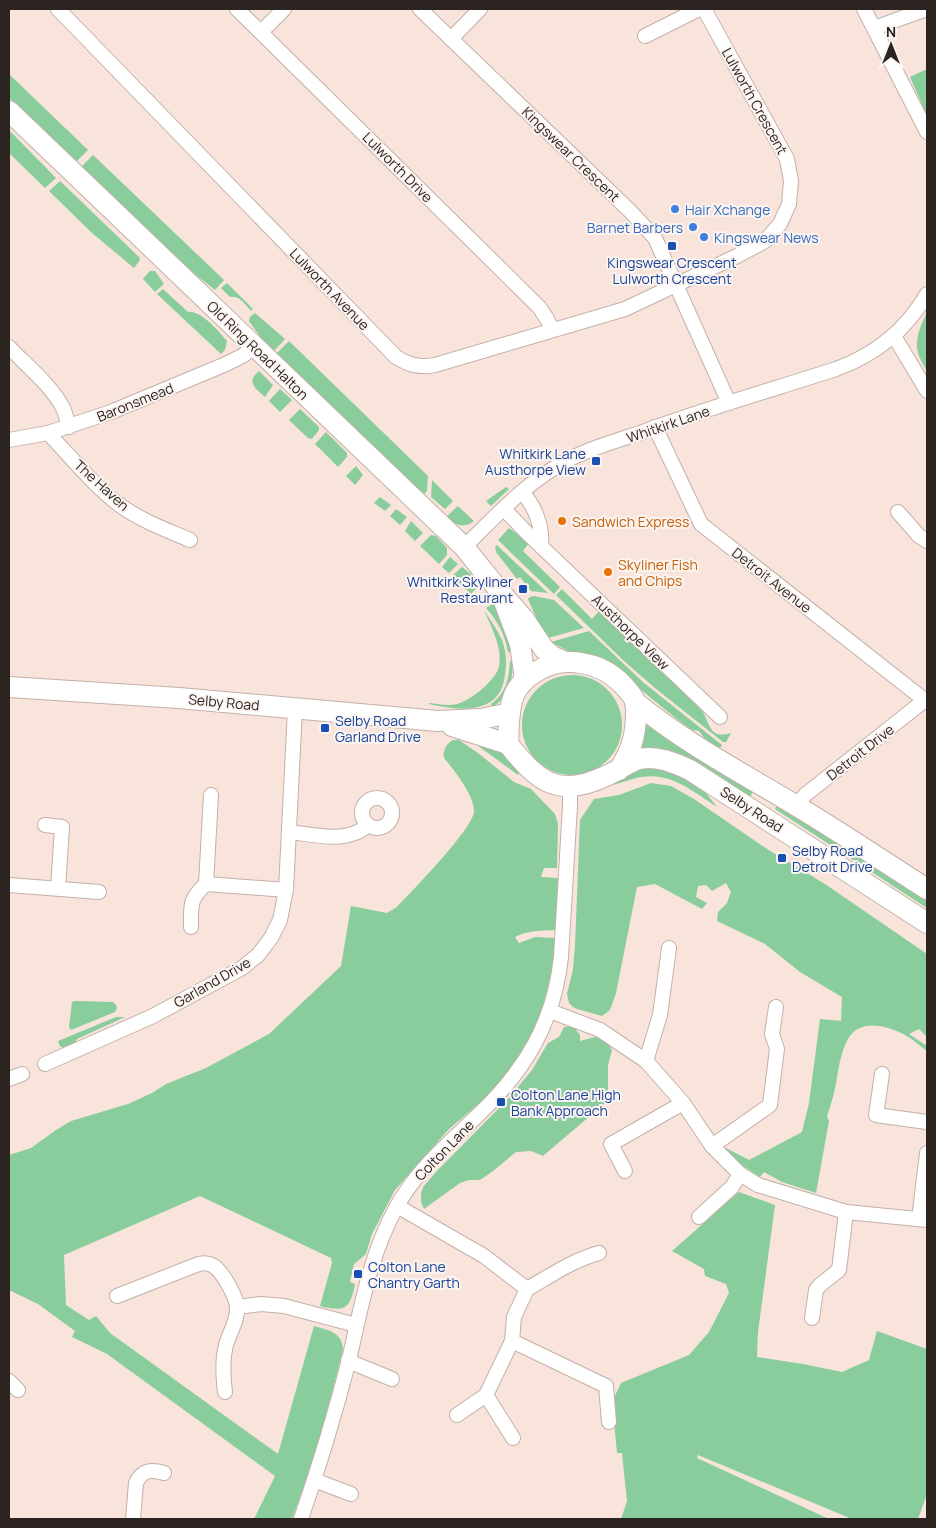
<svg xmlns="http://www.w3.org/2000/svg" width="936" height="1528" font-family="Manrope,sans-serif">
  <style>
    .green { fill: #88cd9b }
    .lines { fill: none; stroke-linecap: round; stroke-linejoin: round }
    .minor-casing { stroke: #c3b0a7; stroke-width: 16 }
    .secondary-casing { stroke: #c3b0a7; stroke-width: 22 }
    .minor { stroke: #fff; stroke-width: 14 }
    .secondary { stroke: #fff; stroke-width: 20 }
    .shop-dot { fill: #3f7fe0; stroke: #fcf4f1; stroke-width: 2 }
    .transit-dot { fill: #1a4fb4; stroke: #fcf4f1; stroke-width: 2 }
    .food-dot { fill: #e8710a; stroke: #fcf4f1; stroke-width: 2 }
    .labels { text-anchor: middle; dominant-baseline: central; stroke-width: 4; stroke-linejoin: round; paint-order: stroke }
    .street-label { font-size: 14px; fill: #2b2421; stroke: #fcf4f1 }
    .shop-label { font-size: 14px; fill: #366cbe; stroke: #fcf4f1; text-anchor: start }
    .transit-label { font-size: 14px; fill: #164399; stroke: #fcf4f1; text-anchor: start }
    .food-label { font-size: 14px; fill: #c56008; stroke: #fcf4f1; text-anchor: start }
  </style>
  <rect width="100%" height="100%" fill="#f8e4db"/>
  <!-- green -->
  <g class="green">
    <polygon points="927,69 927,116 910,77"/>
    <polygon points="9,74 88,150 76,162 9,98"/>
    <polygon points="9,130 56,178 45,188 9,153"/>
    <polygon points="93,155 224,280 215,290 182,264 81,167"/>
    <polygon points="60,181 139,257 140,260 134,268 92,233 49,191"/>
    <polygon points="150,271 155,271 164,284 155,292 143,279"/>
    <path d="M227,283L253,309L251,311C245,304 239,295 230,297L221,288Z"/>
    <path d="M163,289L188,312C201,310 219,332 227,341L225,350L221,354L157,294Z"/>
    <polygon points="255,313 285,339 273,352 264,342 249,321 250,317"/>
    <path d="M927,313V371C924,366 920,359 918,353C914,340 921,324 927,313Z"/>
    <polygon points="289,341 428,476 427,491 422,496 276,354"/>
    <polygon points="259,371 273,385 265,397 255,388 252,381 254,376"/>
    <polygon points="280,389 292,400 280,412 269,401"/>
    <polygon points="300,409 319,427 319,430 312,439 308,438 289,420"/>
    <polygon points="326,432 347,453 347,457 338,467 315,444"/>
    <polygon points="356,466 363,475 355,485 346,476"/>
    <polygon points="432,480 453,501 445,509 431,497"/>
    <polygon points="506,487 509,489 491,506 486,501"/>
    <polygon points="380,497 391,505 385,511 374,503"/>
    <path d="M458,506L459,507L474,521C464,529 455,525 446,517Z"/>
    <polygon points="396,509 407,517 400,525 390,516"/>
    <polygon points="411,521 423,533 415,541 405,531"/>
    <polygon points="509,528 529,543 523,551 560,587 554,594 498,540"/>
    <polygon points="431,535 436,536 447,548 447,555 439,564 420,546"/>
    <polygon points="497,545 504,552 548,593 531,591 520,577 517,579 496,552 495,547"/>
    <polygon points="450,557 458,564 449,573 442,567"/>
    <polygon points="462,567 472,575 480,584 471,594 452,576"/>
    <path d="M562,589L592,619L601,609L703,712C711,727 710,739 731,733L726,742H723L655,688L624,661L556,595Z"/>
    <polygon points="534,596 554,600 584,628 548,638 538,622 528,599 530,597"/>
    <path d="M494,603L499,610L513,653L508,652C505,635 498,621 486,608Z"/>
    <path d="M484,610C490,620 497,629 502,640C506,651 507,663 505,674C501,716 459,711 429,704V703C439,704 451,707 460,703C472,699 497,679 499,666C503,649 491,626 484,610Z"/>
    <polygon points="589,631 644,683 722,745 720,748 705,739 699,731 692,730 678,720 635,685 616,667 603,658 568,651 551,642"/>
    <path d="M510,661H513C513,678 509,699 492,707L491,704C506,693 509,679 510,661Z"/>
    <circle cx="572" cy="725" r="50"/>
    <path d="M645,723L754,790L750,797C720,777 679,742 641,749L640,747L644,735Z"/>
    <polygon points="464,738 492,746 502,753 520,772 518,775 477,745"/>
    <path d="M453,740H459L478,753L514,782L531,789L555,814L558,824L557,868H544L541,877L558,878L556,930C542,931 528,930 515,937L519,943L535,937L556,938L555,957L548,992L536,1027L519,1059L496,1087L483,1100L449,1129L395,1190L372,1234L366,1254L354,1264L350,1282L355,1284C350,1310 344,1312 320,1306L332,1263L331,1258L200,1196L64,1255L66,1305L89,1320L96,1316L110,1333L278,1454L314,1326C328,1330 342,1332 343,1349C329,1407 313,1463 292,1519H254L275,1476L107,1354L72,1337L75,1331L38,1304L9,1290V1155L31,1148L56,1130L71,1121L128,1104L152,1093L166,1084L206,1068L269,1034L341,966L351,906L387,913L397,907C412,891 474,828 474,811C474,795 454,770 444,758C442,751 447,743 453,740Z"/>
    <path d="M645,768L666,769L697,782L717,807C694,792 671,772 642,777C632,778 623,783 612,785L626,775Z"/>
    <path d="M651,783L671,786L694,799L767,849L825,884L927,954V1037L919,1029L909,1034L927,1046V1051C920,1046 913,1039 905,1035C886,1025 858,1018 847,1041C838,1058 838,1079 833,1097C831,1104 829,1110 827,1116L829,1121L816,1193L782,1182L764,1172L760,1177L728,1156L726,1148L749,1160L802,1132L809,1103L820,1019L841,1021L842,997L800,972L765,944L717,921L718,912L727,903L731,892L726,883L712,891L706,885L698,886L696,897L707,903L702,909L655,884L637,887L616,993L610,1010L602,1016L577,1009L573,1007L569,1003L567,994L573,969L575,945L580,820L594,799L619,795Z"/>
    <polygon points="779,802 927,895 927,908 775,809"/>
    <polygon points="72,1002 75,1001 113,1002 116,1005 117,1008 115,1012 71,1030 69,1027"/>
    <polygon points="116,1017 125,1017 77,1039 72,1047 64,1049 60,1046 58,1041"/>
    <polygon points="573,1026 580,1035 580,1041 595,1037 606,1040 612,1050 608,1065 608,1092 604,1104 543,1156 531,1151 516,1152 493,1171 480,1180 469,1180 460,1183 424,1209 421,1202 421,1194 423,1187 436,1172 508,1099 532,1070 548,1043 559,1037 564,1027"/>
    <polygon points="739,1192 775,1205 758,1332 757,1357 803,1364 842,1372 869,1360 877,1331 927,1349 927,1494 918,1519 852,1519 698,1455 697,1458 829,1519 621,1519 627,1501 622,1453 617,1453 612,1402 621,1383 689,1355 709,1332 729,1293 726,1284 705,1276 704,1269 672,1251"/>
  </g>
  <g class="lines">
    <!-- minor casing -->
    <g class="minor-casing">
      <g id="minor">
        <path d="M58,9L396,357C409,365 419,368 435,365L625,309L737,256L765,241L780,224L789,204L791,181L787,159L704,9"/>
        <polyline points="237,9 539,307 547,319 552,330"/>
        <polyline points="420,9 629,210 655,238 729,403"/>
        <polyline points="864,9 927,132"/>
        <polyline points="874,28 927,9"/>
        <polyline points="261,32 284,9"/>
        <polyline points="645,36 699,9"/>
        <polyline points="451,39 480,9"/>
        <polyline points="894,336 927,391"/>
        <path d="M9,347C26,365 52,386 63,408C66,414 67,421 69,427"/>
        <polyline points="655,427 701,524 927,702"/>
        <path d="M48,433C70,456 96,488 121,506C142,521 167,530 190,540"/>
        <polyline points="9,440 48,433 111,412 226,364 244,355 254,346"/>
        <path d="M522,492C535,506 543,527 541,546"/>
        <polyline points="504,509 525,531 720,717"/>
        <polyline points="898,512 919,536 927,541"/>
        <path d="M464,547C494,518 523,486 559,465C584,450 613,442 640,433C705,409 771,390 836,369C875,355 906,330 927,294"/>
        <polyline points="211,795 206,884 286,890"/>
        <circle cx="377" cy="813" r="15"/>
        <polyline points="797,806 805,795 925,700"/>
        <polyline points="45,825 62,827 58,888"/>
        <path d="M290,832C315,835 348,844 368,825"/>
        <polyline points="9,885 99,892"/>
        <path d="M191,927C191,906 189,899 206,884"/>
        <polyline points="550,1011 600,1030 646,1061 683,1103 712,1146 740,1174 758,1185 846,1212 927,1220"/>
        <polyline points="646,1061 660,1015 669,948"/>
        <polyline points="45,1064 153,1016 242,968 258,955 271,938 280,920 286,890 295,709"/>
        <polyline points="882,1074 876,1115 927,1122"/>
        <polyline points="9,1079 22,1074"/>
        <polyline points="712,1146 770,1105 777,1049 772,1034 776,1007"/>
        <polyline points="625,1171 611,1144 683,1103"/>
        <polyline points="397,1206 484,1256 527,1289 514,1317 512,1341 486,1395 457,1415"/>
        <polyline points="699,1217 732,1187 740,1174"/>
        <polyline points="919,1219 927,1153"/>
        <path d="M527,1289C550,1276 573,1260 599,1253"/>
        <path d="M117,1296L196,1265C201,1263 206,1262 212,1265C222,1270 236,1296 237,1307L261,1304L284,1306L356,1325"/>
        <polyline points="812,1318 816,1290 820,1285 839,1270 846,1212"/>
        <polyline points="512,1341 606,1386 609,1422"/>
        <polyline points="348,1361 392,1379"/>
        <polyline points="9,1381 18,1390"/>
        <path d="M225,1392C223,1376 222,1360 226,1345C230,1331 238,1321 237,1307"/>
        <polyline points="486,1395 513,1438"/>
        <polyline points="314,1480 351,1494"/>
        <path d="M133,1519L136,1483C142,1470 151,1469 164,1473"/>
        <path d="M301,1519C319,1467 335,1414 349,1360C361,1308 370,1254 397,1206C417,1170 448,1144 477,1116C525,1071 554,1023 561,957L570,806V788"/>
      </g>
    </g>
    <!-- secondary casing -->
    <g class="secondary-casing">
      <g id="secondary">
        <polyline points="9,111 464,547 502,594 524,619 544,649 552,656 565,662"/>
        <polyline points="505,604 520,644 525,679"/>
        <polyline points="9,687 179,698 438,721 481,719 510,713"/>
        <path d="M635,702C685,743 740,772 795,805C840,832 883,861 927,889"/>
        <polyline points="452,726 508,744"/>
        <path d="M619,770C631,751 636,736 636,713C636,710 636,705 635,702C634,696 627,690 624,686C601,661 562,654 534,673C526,678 518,686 514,695C508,710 509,728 508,744C539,783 559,799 608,775C617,771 631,761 639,759C657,755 675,763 690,770L927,923"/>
      </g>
    </g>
    <!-- minor -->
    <use href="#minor" class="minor"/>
    <!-- secondary -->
    <use href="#secondary" class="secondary"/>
  </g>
  <!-- markers -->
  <g class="shop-dot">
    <circle cx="675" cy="209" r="5"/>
    <circle cx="693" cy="227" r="5"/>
    <circle cx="704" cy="237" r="5"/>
  </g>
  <g class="transit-dot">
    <rect x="667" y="241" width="10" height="10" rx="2.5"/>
    <rect x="591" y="456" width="10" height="10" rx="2.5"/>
    <rect x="518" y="584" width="10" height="10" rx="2.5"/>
    <rect x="320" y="723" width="10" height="10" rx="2.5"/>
    <rect x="777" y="853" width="10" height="10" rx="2.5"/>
    <rect x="496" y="1097" width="10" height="10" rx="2.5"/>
    <rect x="353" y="1269" width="10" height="10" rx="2.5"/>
  </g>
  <g class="food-dot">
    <circle cx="562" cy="521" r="5"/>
    <circle cx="608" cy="572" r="5"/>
  </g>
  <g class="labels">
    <!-- street labels -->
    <g class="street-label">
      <text transform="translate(755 101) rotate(61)">Lulworth Crescent</text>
      <text transform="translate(571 154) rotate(44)">Kingswear Crescent</text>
      <text transform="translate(398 167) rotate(45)">Lulworth Drive</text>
      <text transform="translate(330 289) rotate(46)">Lulworth Avenue</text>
      <text transform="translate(258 350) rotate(44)">Old Ring Road Halton</text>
      <text transform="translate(135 402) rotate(-22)">Baronsmead</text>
      <text transform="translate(668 424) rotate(-19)">Whitkirk Lane</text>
      <text transform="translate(102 485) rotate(42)">The Haven</text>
      <text transform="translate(772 580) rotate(38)">Detroit Avenue</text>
      <text transform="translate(631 632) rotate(44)">Austhorpe View</text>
      <text transform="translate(224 702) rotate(5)">Selby Road</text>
      <text transform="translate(860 752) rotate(-38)">Detroit Drive</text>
      <text transform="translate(752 809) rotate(33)">Selby Road</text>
      <text transform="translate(212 982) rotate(-30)">Garland Drive</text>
      <text transform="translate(444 1150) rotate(-46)">Colton Lane</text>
    </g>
    <!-- shop labels -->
    <g class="shop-label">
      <text x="685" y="209">Hair Xchange</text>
      <text x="683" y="227" text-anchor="end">Barnet Barbers</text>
      <text x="714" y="237">Kingswear News</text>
    </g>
    <!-- transit labels -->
    <g class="transit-label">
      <text x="672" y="262" text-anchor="middle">Kingswear Crescent<tspan x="672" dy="16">Lulworth Crescent</tspan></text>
      <text x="586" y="453" text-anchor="end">Whitkirk Lane<tspan x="586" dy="16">Austhorpe View</tspan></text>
      <text x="513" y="581" text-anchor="end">Whitkirk Skyliner<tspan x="513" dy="16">Restaurant</tspan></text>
      <text x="335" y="720">Selby Road<tspan x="335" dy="16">Garland Drive</tspan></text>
      <text x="792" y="850">Selby Road<tspan x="792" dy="16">Detroit Drive</tspan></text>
      <text x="511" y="1094">Colton Lane High<tspan x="511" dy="16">Bank Approach</tspan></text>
      <text x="368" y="1266">Colton Lane<tspan x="368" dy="16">Chantry Garth</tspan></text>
    </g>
    <!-- food labels -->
    <g class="food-label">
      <text x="572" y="521">Sandwich Express</text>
      <text x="618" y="564">Skyliner Fish<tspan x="618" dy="16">and Chips</tspan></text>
    </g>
  </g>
  <!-- border -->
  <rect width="936" height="1528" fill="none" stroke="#2b2421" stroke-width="20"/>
  <!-- north arrow -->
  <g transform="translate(891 45)" stroke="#fcf4f1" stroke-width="4" paint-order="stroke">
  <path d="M0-4L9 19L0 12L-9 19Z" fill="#2b2421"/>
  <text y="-8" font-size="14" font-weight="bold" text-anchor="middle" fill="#2b2421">N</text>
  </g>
</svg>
